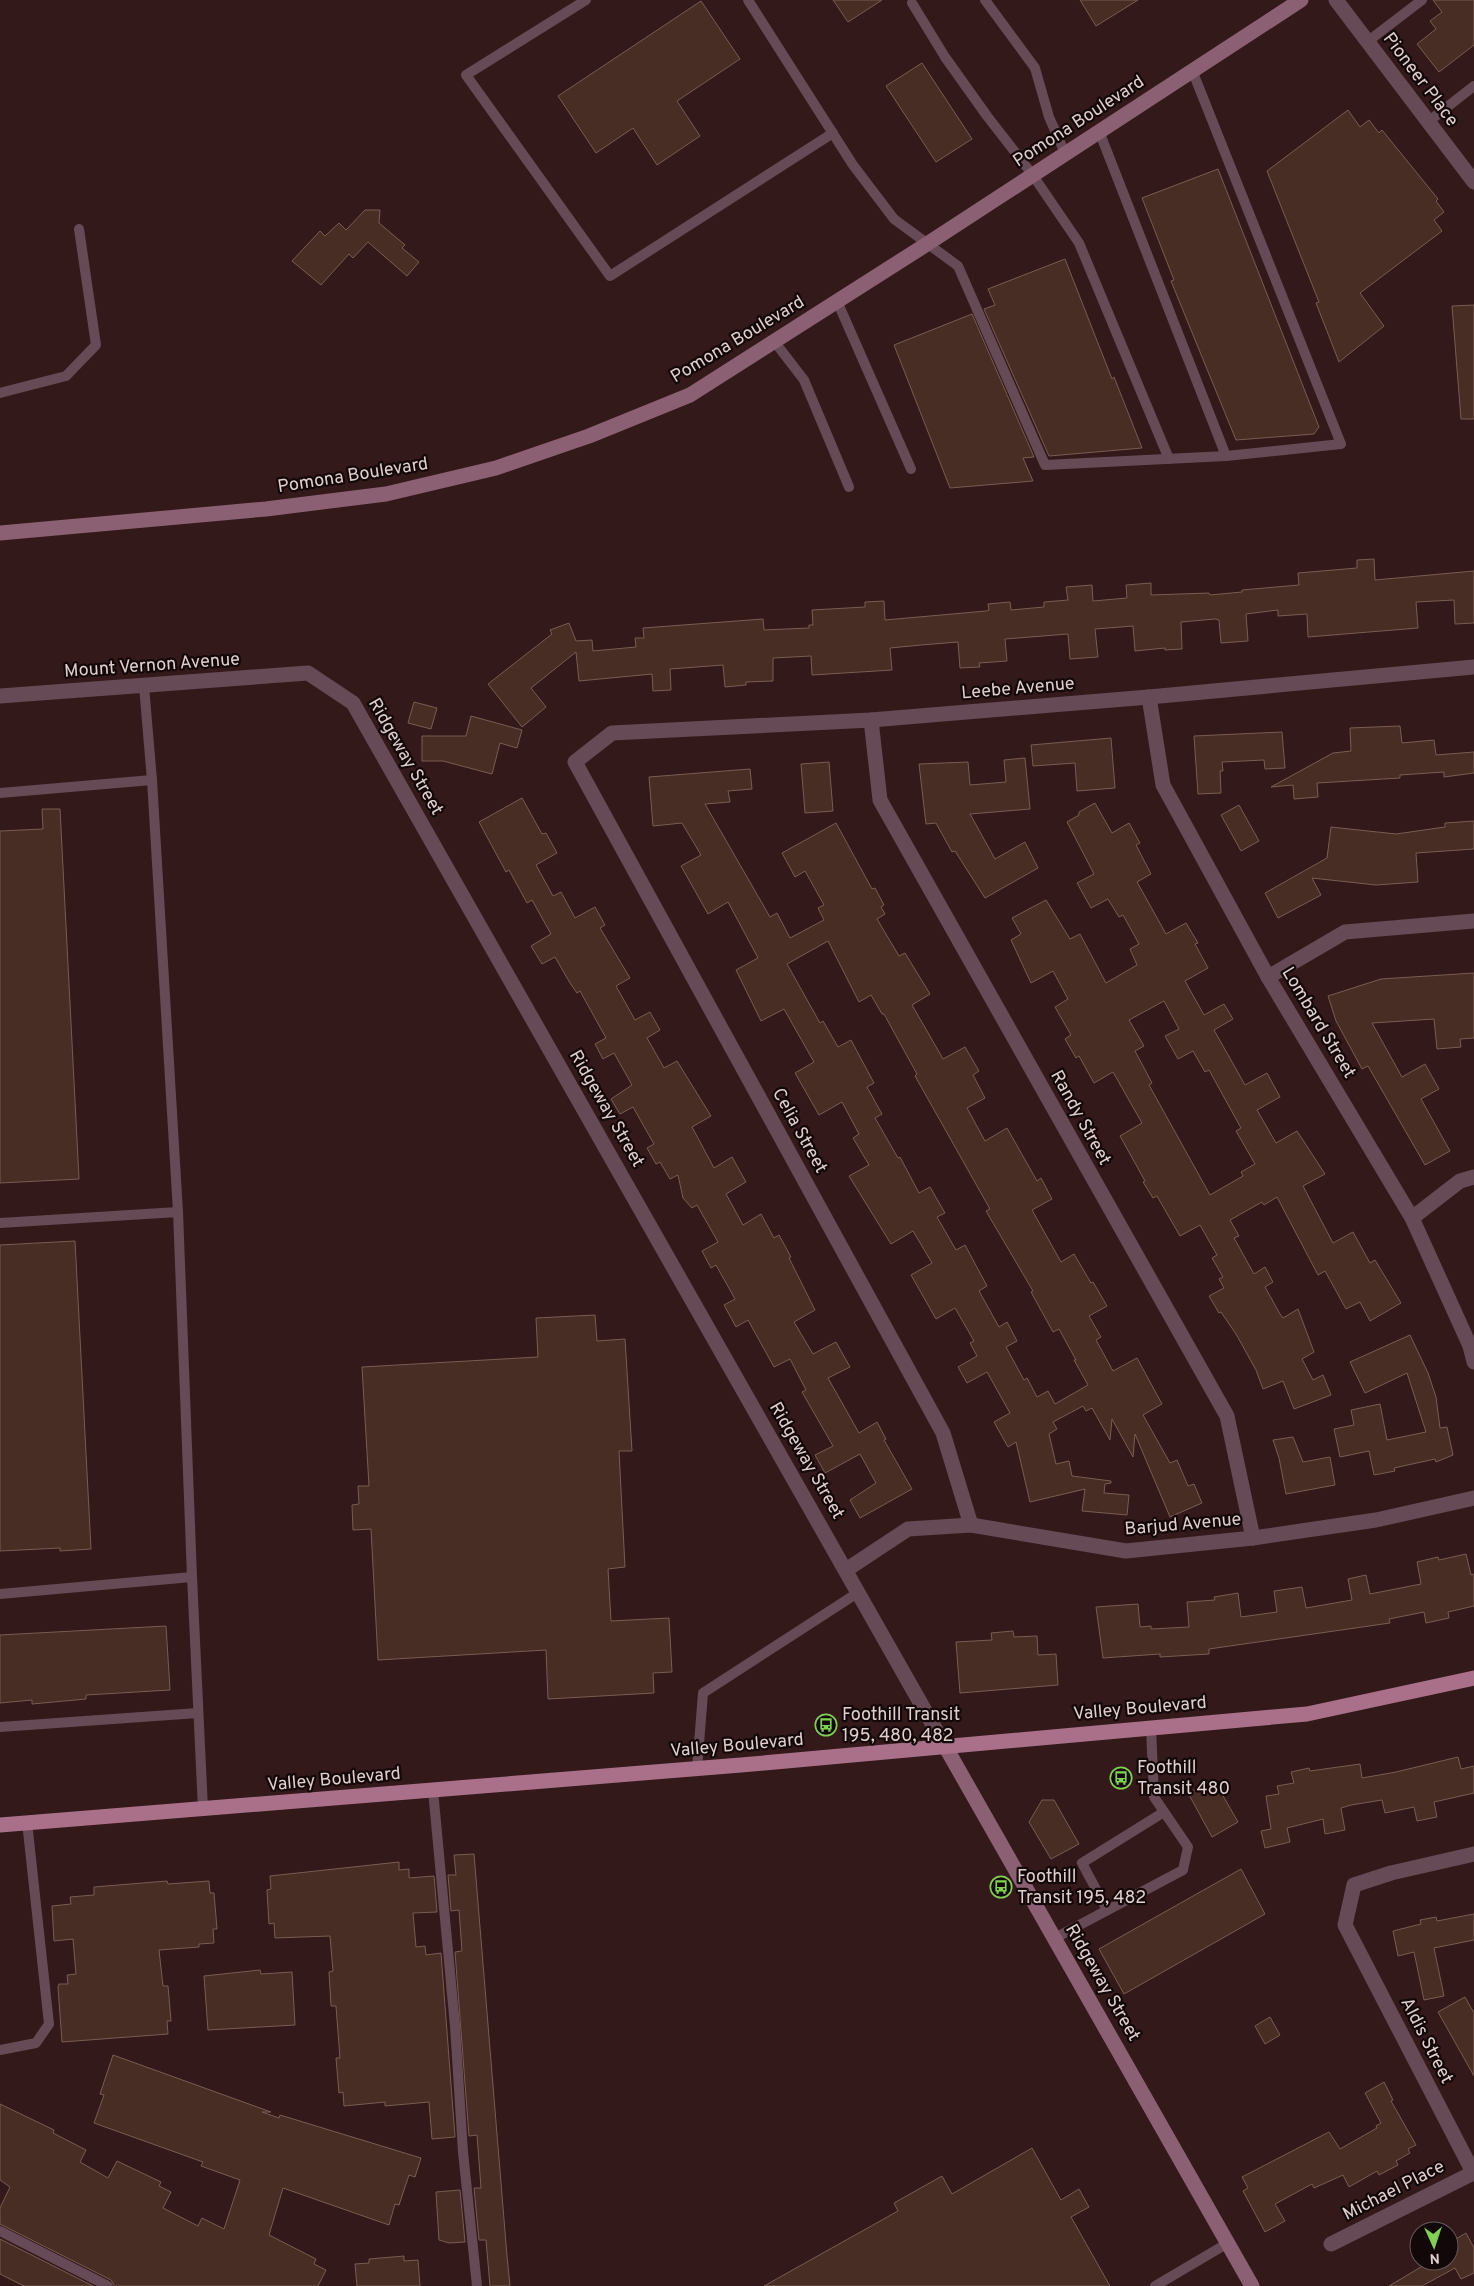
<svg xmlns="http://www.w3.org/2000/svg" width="1474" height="2286" font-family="Overpass,sans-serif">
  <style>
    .building { fill: #472d24; stroke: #7a5c52; fill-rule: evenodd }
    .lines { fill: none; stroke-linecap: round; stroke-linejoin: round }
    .lane { stroke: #664a56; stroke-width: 10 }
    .street { stroke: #664a56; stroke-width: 15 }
    .secondary { stroke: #8c6073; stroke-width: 15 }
    .primary { stroke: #aa7089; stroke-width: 15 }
    .labels { text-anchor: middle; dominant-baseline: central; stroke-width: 4.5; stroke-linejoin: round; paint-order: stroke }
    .street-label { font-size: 18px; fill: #e1cfcf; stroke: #130809 }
    .poi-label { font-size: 18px; fill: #e1cfcf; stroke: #130809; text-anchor: start }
  </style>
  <rect width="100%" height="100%" fill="#34191b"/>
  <!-- building -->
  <g class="building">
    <polygon points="833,0 882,0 848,22"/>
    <polygon points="1080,0 1138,0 1096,26"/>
    <polygon points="1433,0 1474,0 1474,45 1439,72 1417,44 1436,29 1430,21 1442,12"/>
    <polygon points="701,1 740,59 677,101 700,136 657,165 633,128 596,153 558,96"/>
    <polygon points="922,63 972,139 936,162 886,86"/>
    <polygon points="1348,110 1360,127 1369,120 1379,133 1382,130 1438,199 1436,201 1444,212 1434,220 1442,231 1360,293 1384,326 1339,362 1316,303 1319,302 1267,171"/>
    <polygon points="1218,169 1319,427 1314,434 1236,440 1171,281 1174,280 1142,198"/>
    <polygon points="365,210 380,210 379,223 405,245 402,248 419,262 407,276 368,242 353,258 349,254 321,285 292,261 320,231 325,236 339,223 346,230"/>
    <polygon points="1065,259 1112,379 1114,377 1142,448 1049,456 984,309 995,305 988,289"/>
    <polygon points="1474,305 1474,419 1461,419 1452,306"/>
    <polygon points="972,314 1034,457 1023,458 1033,481 950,488 894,345"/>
    <polygon points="1374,559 1375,580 1474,571 1474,623 1455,624 1454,600 1416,602 1418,628 1308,637 1307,614 1278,616 1278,610 1246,614 1248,641 1221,643 1219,620 1215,619 1181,622 1182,649 1165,650 1165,648 1135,651 1133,626 1095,629 1098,657 1070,659 1068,634 1005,639 1007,661 979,663 980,667 960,668 958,642 921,645 890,648 892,670 812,675 811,656 773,658 773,681 746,682 746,685 725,687 723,665 670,669 671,690 653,691 652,674 579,681 576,652 531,688 546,707 522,727 488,684 552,634 550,630 569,623 576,641 592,640 593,651 636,647 635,638 644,638 643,628 763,619 764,630 809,628 809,625 813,625 812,610 865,607 865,602 884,601 885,620 986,611 989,610 988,604 1010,602 1011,610 1044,607 1044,602 1068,600 1066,587 1092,585 1093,601 1127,598 1126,585 1151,583 1151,595 1209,593 1210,595 1242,592 1242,590 1299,585 1298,573 1357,568 1357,560"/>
    <polygon points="414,702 437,708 431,729 408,723"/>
    <polygon points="471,716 522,730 517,748 500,743 492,774 443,761 422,761 422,736 466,736"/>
    <polygon points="1400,726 1402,743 1434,740 1436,755 1474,752 1474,773 1444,777 1444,772 1400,775 1400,778 1317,783 1318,797 1294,799 1293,785 1271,787 1333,753 1351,751 1350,728"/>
    <polygon points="1282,732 1285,768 1265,769 1264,760 1222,762 1223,771 1220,771 1221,793 1198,794 1194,736"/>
    <polygon points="1111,738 1115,788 1077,791 1075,763 1033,766 1031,745"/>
    <polygon points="1025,758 1030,809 970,814 995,859 1025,842 1038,868 985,898 955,851 952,852 936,823 926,824 919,764 968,762 970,785 1006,782 1004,760"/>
    <polygon points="829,762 833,811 805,813 801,764"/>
    <path d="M750,769L752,789L728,791L730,802L705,804L770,917L777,913L790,938L824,920L818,908L824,905L805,871L795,877L782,853L836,823L872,889L875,888L884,905L881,907L885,914L877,919L899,956L905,953L930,994L912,1005L931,1038L943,1059L965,1047L979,1071L973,1075L985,1098L967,1108L985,1141L1007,1128L1037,1181L1041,1178L1052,1199L1032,1210L1061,1262L1074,1254L1091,1283L1093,1282L1107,1306L1089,1316L1101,1337L1096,1340L1113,1371L1137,1358L1162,1404L1143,1415L1170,1463L1177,1460L1188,1486L1194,1484L1202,1503L1170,1517L1135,1434L1133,1457L1112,1419L1110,1440L1092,1408L1086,1411L1083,1406L1053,1422L1057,1429L1049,1434L1056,1464L1069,1461L1072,1476L1111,1481V1483L1105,1484L1104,1493L1129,1495L1127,1515L1082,1511L1085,1489L1030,1502L1016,1442L1008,1447L994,1422L1010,1413L987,1372L967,1383L958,1367L977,1356L970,1343L974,1341L955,1308L936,1319L911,1275L932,1263L913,1231L891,1244L849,1176L869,1165L853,1138L859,1134L842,1102L819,1115L795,1073L814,1062L784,1009L761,1021L736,970L758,958L728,902L708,914L681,866L701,855L682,823L653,826L649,777ZM828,941L859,1002L871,995L882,1014H884L917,1074L915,1076L990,1209L986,1211L1033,1291L1031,1292L1053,1332L1059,1329L1076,1360H1074L1088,1385L1055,1404L1048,1391L1037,1397L1027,1378L1024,1380L1006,1347L1017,1341L1007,1322L999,1327L979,1291L987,1286L965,1245L956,1250L937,1217L945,1213L930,1187L919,1193L900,1157L898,1158L875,1118L882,1114L867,1087L874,1083L851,1040L838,1047L823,1021L820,1023L787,964Z"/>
    <polygon points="522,798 542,834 546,833 557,853 536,865 553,896 561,892 575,918 595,907 605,925 600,928 630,978 616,986 635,1020 650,1012 660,1030 647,1038 664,1068 677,1061 711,1116 692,1127 714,1168 732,1157 746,1182 726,1194 743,1225 761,1214 774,1238 779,1235 791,1257 789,1258 815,1310 794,1322 813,1354 836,1342 850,1367 828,1378 859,1433 877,1422 886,1439 884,1440 912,1489 860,1518 850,1500 876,1483 860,1454 825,1473 815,1455 833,1446 802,1392 806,1390 790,1359 774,1367 748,1320 736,1327 724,1305 735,1299 716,1265 711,1268 702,1251 718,1242 697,1205 692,1208 683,1198 678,1175 670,1179 660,1162 656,1164 647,1148 654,1144 633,1107 620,1114 611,1099 632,1085 614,1053 603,1059 595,1044 606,1038 580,991 577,993 570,983 555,957 542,964 531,946 551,934 532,900 527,903 509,870 506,872 479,822"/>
    <path d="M1095,803L1112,833L1129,823L1140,843L1136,845L1151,874L1137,882L1166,934L1186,923L1198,943L1195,944L1208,968L1185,981L1204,1015L1224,1004L1233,1019L1214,1030L1245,1085L1267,1073L1280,1097L1257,1110L1276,1143L1297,1131L1325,1174L1303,1186L1333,1243L1353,1232L1370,1263L1375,1260L1401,1303L1370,1321L1360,1302L1346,1309L1325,1271L1318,1275L1277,1197L1264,1205L1262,1202L1230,1220L1239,1236L1234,1238L1254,1274L1265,1267L1273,1282L1265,1287L1280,1314L1283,1318L1298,1309L1314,1352L1302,1359L1313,1380L1323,1375L1331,1395L1294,1409L1283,1381L1263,1389L1256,1370L1236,1334L1221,1312L1219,1313L1209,1296L1224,1288L1219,1279L1223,1277L1212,1258L1217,1255L1200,1225L1180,1236L1157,1196L1153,1198L1143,1182L1145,1181L1120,1136L1142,1123L1113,1072L1094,1083L1079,1056L1076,1058L1065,1039L1071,1035L1055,1007L1068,999L1053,971L1031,983L1011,940L1021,934L1012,918L1046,900L1070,939L1080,934L1106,983L1137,965L1130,949L1139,944L1123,915L1119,917L1108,899L1091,908L1077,883L1094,874L1067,822L1079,815V812ZM1164,1001L1179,1029L1165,1036L1178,1059L1193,1051L1205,1072L1209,1070L1241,1128L1236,1131L1255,1164L1241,1172L1243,1176L1210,1195L1149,1085L1152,1083L1135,1051L1144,1046L1129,1020Z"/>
    <polygon points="1239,805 1259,841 1241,851 1221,815"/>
    <polygon points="42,809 60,809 79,1179 0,1183 0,831 43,829"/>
    <polygon points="1474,821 1474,849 1416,853 1418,882 1376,885 1312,878 1321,895 1278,918 1265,893 1327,858 1331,827 1396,834 1445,827 1445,823"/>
    <polygon points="1474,973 1474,1038 1460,1039 1461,1047 1437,1049 1434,1019 1372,1023 1402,1077 1425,1064 1439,1089 1421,1099 1450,1151 1425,1165 1368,1066 1362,1069 1336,1021 1328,996 1381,979"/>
    <polygon points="75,1241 91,1549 60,1551 60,1548 0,1551 0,1245"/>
    <polygon points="595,1315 597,1341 625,1339 632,1451 619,1451 625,1567 608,1569 611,1621 669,1618 672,1672 653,1673 654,1693 548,1699 546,1650 378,1660 371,1529 353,1530 352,1505 359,1504 358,1486 369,1486 362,1367 538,1357 536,1318"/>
    <polygon points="1410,1335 1428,1373 1436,1397 1440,1428 1447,1427 1453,1455 1436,1462 1435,1459 1394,1468 1395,1471 1374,1475 1369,1451 1340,1457 1334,1429 1354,1425 1351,1410 1380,1404 1387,1440 1426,1432 1407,1373 1365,1393 1350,1362"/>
    <polygon points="1293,1437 1303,1462 1330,1457 1335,1485 1286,1494 1279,1458 1273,1440"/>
    <polygon points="1466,1554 1471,1575 1474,1574 1474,1606 1448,1612 1449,1618 1426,1623 1424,1612 1389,1619 1390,1623 1209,1649 1209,1654 1160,1657 1160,1654 1103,1658 1096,1607 1138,1604 1140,1627 1151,1626 1151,1629 1189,1627 1187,1602 1215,1600 1214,1597 1238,1593 1241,1617 1277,1612 1274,1591 1302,1587 1306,1608 1352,1600 1348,1579 1366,1575 1370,1594 1421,1584 1417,1562 1438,1557 1439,1560"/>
    <polygon points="166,1626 170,1690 86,1695 86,1699 32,1704 32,1700 0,1703 0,1635"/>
    <polygon points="1013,1631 1014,1637 1037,1636 1038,1655 1056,1654 1058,1685 960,1693 956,1642 992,1640 991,1633"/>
    <polygon points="1458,1757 1461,1769 1474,1766 1474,1793 1434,1802 1437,1817 1417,1821 1414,1807 1385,1813 1382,1800 1351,1805 1341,1808 1345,1830 1325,1834 1323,1819 1287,1828 1290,1842 1265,1848 1261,1831 1271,1829 1266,1796 1279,1794 1277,1786 1294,1783 1291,1772 1309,1768 1310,1771 1360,1764 1362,1778 1396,1772"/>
    <polygon points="1218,1787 1238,1822 1212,1837 1187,1791"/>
    <polygon points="1042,1800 1054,1800 1079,1844 1051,1859 1029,1822"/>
    <polygon points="474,1854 507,2256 510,2286 490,2286 486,2240 479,2240 474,2188 481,2188 477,2135 469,2136 455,1952 462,1951 459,1910 451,1911 448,1875 456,1875 454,1855"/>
    <polygon points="399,1862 399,1870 409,1869 409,1878 434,1876 437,1912 413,1913 416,1947 425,1946 426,1955 441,1953 455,2137 432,2139 429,2102 385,2106 385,2102 344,2106 343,2092 339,2093 336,2058 340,2058 336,2006 331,2006 329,1972 333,1971 330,1936 275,1938 274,1923 269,1924 267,1890 271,1889 270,1876"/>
    <polygon points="1241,1869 1265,1914 1124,1994 1099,1949"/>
    <polygon points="167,1881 168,1884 209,1881 210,1893 214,1893 217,1929 213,1929 214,1943 199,1944 199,1947 159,1950 163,1986 168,1986 171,2021 167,2021 168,2034 62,2042 58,1987 59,1984 68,1984 67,1975 76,1974 73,1939 54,1941 52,1906 71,1904 70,1897 94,1895 94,1887"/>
    <polygon points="1474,1914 1474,1940 1434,1948 1444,1996 1424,2000 1414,1952 1398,1956 1393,1931 1421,1924 1420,1920 1436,1917 1437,1921"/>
    <polygon points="260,1970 261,1974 292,1972 295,2025 208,2030 204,1976"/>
    <polygon points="1465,1997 1474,2013 1474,2076 1438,2012"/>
    <polygon points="1270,2017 1280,2035 1265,2044 1255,2026"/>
    <polygon points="113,2055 271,2112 262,2112 279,2118 280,2115 421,2158 415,2177 409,2175 399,2205 395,2204 389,2225 283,2188 269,2235 316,2259 314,2264 326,2270 318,2286 115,2286 111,2280 0,2224 0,2208 10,2187 0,2180 0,2104 54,2130 53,2133 86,2150 80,2162 108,2178 117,2161 161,2182 159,2186 171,2192 163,2208 198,2226 202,2218 224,2229 240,2180 201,2166 203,2162 94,2123 104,2095 100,2094"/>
    <polygon points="1384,2082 1393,2100 1391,2101 1416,2145 1408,2149 1410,2153 1396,2161 1398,2165 1379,2175 1377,2171 1349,2187 1343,2175 1314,2188 1312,2184 1275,2204 1285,2221 1265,2232 1243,2191 1248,2188 1242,2177 1329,2132 1340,2149 1377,2128 1376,2126 1381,2123 1365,2093"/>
    <polygon points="1032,2148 1061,2200 1079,2189 1089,2207 1071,2217 1110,2286 764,2286 898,2211 894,2203 942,2176 952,2194"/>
    <polygon points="460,2190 465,2242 449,2243 439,2240 436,2192"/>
    <polygon points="1466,2233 1474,2248 1474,2273 1461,2279 1455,2268 1422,2286 1389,2286 1431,2261 1449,2261 1449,2243"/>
    <polygon points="0,2239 93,2286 24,2286 0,2274"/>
    <polygon points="404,2256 404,2261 418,2260 420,2286 357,2286 355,2264 369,2263 369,2259"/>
  </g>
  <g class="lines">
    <!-- lane -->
    <g class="lane">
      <polyline points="586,0 466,75 610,276 833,133"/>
      <polyline points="748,0 853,165 894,219 958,266 1045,465 1226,456"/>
      <polyline points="985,0 1035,68 1049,117 1065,153"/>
      <polyline points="912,3 945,57 987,116 1032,174 1079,243 1169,459"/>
      <polyline points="1367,42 1422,0"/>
      <polyline points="1428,122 1474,86"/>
      <polyline points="1099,131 1226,456 1341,444 1192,70"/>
      <polyline points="837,301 911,469"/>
      <polyline points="774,341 804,380 849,487"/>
      <polyline points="0,393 66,376 96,345 79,229"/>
      <polyline points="144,686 152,780 178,1212"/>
      <polyline points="0,793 152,780"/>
      <polyline points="0,1223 178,1212 192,1577"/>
      <polyline points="0,1594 192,1577 203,1809"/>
      <polyline points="0,1727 198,1713"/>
      <polyline points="697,1769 703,1693 859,1592"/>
      <polyline points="433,1790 455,2026 463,2152 477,2286"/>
      <polyline points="1107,1910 1082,1863 1164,1812"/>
      <polyline points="1055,1938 1183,1870 1188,1847 1154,1797 1151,1727"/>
      <polyline points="0,2050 36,2043 49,2024 27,1822"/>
      <polyline points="0,2231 108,2286"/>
      <polyline points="1155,2286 1228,2243"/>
    </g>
    <!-- street -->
    <g class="street">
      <polyline points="1336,0 1474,182"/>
      <polyline points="0,696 308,673 353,703 945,1746"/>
      <polyline points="1149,697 1163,785 1268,977 1412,1218 1470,1346 1474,1362"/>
      <polyline points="871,720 880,800 1227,1416 1253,1538"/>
      <polyline points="1268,977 1345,932 1474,921"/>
      <polyline points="1412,1218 1460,1181 1474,1177"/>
      <polyline points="971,1525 943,1433 575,762 612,733 871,720 1149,697 1474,667"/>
      <polyline points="846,1570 908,1529 971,1525 1126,1551 1253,1538 1376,1520 1474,1498"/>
      <polyline points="1474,1854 1391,1873 1354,1885 1345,1925 1474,2174"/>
      <polyline points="1331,2244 1473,2173"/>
    </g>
    <!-- secondary -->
    <g class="secondary">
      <polyline points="0,533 266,509 386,494 496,468 589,436 690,395 927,244 1301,0"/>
      <polyline points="945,1746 1252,2286"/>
    </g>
    <!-- primary -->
    <polyline class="primary" points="0,1825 741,1765 1307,1714 1474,1678"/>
  </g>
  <!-- icons -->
  <defs>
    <g id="bus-ring" transform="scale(1.125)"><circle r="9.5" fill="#130809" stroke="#80d051" stroke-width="1.5"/><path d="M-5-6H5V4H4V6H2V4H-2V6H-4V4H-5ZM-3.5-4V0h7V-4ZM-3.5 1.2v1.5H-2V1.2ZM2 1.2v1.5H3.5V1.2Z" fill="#80d051"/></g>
  </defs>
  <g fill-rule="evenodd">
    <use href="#bus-ring" x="826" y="1725"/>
    <use href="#bus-ring" x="1121" y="1778"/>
    <use href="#bus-ring" x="1001" y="1887"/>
  </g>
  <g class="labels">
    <!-- street labels -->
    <g class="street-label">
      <text transform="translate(1420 80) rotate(53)">Pioneer Place</text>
      <text transform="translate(1079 122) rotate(-33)">Pomona Boulevard</text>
      <text transform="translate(738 340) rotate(-31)">Pomona Boulevard</text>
      <text transform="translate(353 476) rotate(-9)">Pomona Boulevard</text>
      <text transform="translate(152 666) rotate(-4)">Mount Vernon Avenue</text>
      <text transform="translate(1018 689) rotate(-5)">Leebe Avenue</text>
      <text transform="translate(405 757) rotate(60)">Ridgeway Street</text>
      <text transform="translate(1318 1023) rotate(59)">Lombard Street</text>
      <text transform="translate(606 1109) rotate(60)">Ridgeway Street</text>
      <text transform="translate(1080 1118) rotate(61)">Randy Street</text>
      <text transform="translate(799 1131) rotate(61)">Celia Street</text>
      <text transform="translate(806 1461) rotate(60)">Ridgeway Street</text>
      <text transform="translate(1183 1525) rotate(-5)">Barjud Avenue</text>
      <text transform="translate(1140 1709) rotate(-5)">Valley Boulevard</text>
      <text transform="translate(737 1746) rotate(-5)">Valley Boulevard</text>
      <text transform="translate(334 1780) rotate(-5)">Valley Boulevard</text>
      <text transform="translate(1102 1983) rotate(60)">Ridgeway Street</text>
      <text transform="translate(1426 2041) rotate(63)">Aldis Street</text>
      <text transform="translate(1394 2191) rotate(-27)">Michael Place</text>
    </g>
    <!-- poi labels -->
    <g class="poi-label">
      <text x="842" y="1715">Foothill Transit<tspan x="842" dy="21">195, 480, 482</tspan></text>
      <text x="1137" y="1768">Foothill<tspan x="1137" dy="21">Transit 480</tspan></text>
      <text x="1017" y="1877">Foothill<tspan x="1017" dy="21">Transit 195, 482</tspan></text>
    </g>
  </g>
  <!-- north arrow -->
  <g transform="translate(1434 2246) rotate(177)"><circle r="24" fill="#130809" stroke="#655858"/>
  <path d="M0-4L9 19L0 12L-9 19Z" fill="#80d051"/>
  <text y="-8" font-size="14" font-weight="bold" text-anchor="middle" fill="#e1cfcf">N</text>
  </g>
</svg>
